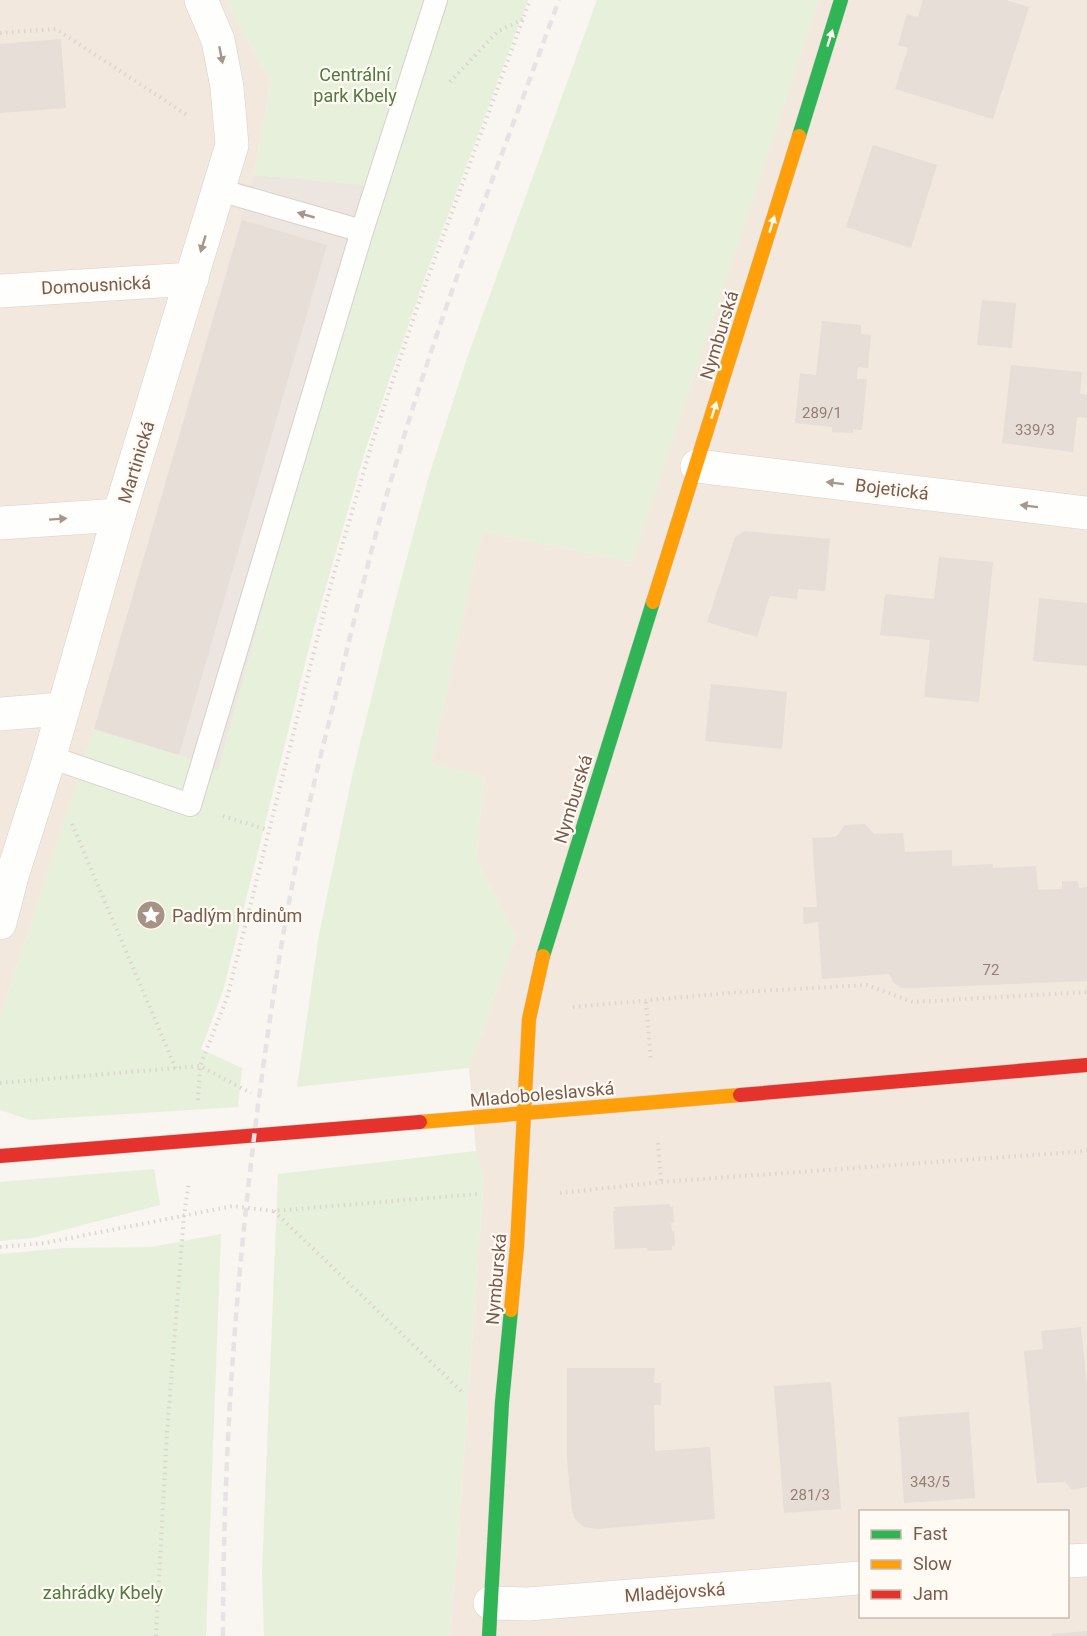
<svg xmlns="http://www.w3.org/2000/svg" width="1087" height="1636" font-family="Roboto,sans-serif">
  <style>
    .residential { fill: #f2e8de; fill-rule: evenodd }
    .industrial { fill: #ede5e0 }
    .green { fill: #e7f0db }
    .building { fill: #e6ded7 }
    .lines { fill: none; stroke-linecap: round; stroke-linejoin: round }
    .lane-casing { stroke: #d7d1cb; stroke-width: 24 }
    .street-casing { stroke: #d7d1cb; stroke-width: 34 }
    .fast-casing { stroke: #d9d2cb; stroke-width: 15 }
    .slow-casing { stroke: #d9d2cb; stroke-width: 15 }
    .jam-casing { stroke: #d9d2cb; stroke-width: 15 }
    .path { stroke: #dcd5d0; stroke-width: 4; stroke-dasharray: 1.5 4.5; stroke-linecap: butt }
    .lane { stroke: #fefefd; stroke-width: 22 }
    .street { stroke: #fefefd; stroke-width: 33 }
    .fast { stroke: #30b455; stroke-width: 14 }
    .slow { stroke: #ff9f0a; stroke-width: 14 }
    .jam { stroke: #e5322d; stroke-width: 14 }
    .rail { stroke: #e6e3e7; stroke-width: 4.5; stroke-dasharray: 9 6; stroke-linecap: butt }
    .oneway { fill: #fffaf3 }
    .oneway2 { fill: #a8958b }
    .labels { text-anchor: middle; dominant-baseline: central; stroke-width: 4.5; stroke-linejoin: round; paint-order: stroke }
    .number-label { font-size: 15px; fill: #977e72 }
    .park-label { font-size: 18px; fill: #537a41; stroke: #fffaf3 }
    .street-label { font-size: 18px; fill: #7a5c4d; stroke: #fffaf3 }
    .poi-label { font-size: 18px; fill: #7a5c4d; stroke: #fffaf3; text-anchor: start }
  </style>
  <rect width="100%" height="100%" fill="#f9f5f0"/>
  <!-- residential -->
  <g class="residential">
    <polygon points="0,0 225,0 271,82 254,175 242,220 94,729 0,1018"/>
    <path d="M819,0H1087V1636H449L458,1537L484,1177L476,1151L469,1068L516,937L476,858L484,777L431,763L482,532L632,562ZM860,1512H1068V1616H860Z"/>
  </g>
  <!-- industrial -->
  <polygon class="industrial" points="254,175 379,186 218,771 179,755 94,729"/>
  <!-- green -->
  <g class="green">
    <polygon points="225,0 528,0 424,280 366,448 314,628 223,991 201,1049 242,1068 238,1107 30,1120 0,1110 0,1018 94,729 179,755 218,770 379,187 254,175 271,82"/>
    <polygon points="597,0 819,0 632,562 482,532 431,763 484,777 476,858 516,937 469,1068 297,1087 319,934 353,772 393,610 428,479 467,358"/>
    <polygon points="476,1151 484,1177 458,1537 449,1636 264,1636 262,1572 278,1174"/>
    <polygon points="154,1169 160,1205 33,1238 0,1241 0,1182"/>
    <polygon points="221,1234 206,1636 0,1636 0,1254 64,1248 151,1247"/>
  </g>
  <!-- building -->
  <g class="building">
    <polygon points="923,0 1006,0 1029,7 993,119 895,89 908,48 898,45 907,14 918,17"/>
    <polygon points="61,39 66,108 0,113 0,44"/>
    <polygon points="873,145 937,165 911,248 846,227"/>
    <polygon points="242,220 327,245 179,755 94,729"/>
    <polygon points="982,300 1016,303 1012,348 977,345"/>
    <polygon points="822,321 861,325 861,334 871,335 868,368 858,367 857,379 867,379 862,430 853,429 853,433 832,432 832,427 795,423 800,373 816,375"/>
    <polygon points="1011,365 1082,372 1080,394 1087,395 1087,418 1077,417 1073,452 1002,443"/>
    <polygon points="744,531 830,539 825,591 798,589 797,599 770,596 757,637 707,622 735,537"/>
    <polygon points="939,557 993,562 979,702 924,697 930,640 880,635 885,594 934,599"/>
    <polygon points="1039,598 1087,603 1087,666 1033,661"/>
    <polygon points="711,684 787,692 782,749 705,741"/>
    <polygon points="865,824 874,834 903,833 905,852 952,850 952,866 993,864 993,868 1036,866 1038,890 1062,889 1062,881 1078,881 1079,888 1087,887 1087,981 914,988 901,988 894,983 889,974 822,979 818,922 804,924 803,907 817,907 812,838 836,837 845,825"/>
    <polygon points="670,1204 670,1207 673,1206 674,1222 671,1223 672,1231 674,1230 675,1246 672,1246 672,1250 648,1251 647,1248 615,1249 613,1211 615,1211 614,1207"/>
    <polygon points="1081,1327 1087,1387 1087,1487 1072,1490 1065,1482 1037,1483 1024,1351 1043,1349 1041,1331"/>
    <polygon points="567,1368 655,1368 654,1383 661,1383 661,1405 654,1405 655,1451 710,1447 715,1519 597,1529 584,1527 575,1519 572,1511 567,1459"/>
    <polygon points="831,1382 841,1509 784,1513 774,1386"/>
    <polygon points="969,1412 975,1498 904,1503 898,1417"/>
    <polygon points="1087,1631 1087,1636 1052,1636 1051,1634"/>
  </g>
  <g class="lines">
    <!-- lane casing -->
    <g class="lane-casing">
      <g id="lane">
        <polyline points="219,190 362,231"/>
        <polyline points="50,757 190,805 362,231 436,0"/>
      </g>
    </g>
    <!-- street casing -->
    <g class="street-casing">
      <g id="street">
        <polyline points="0,291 192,279"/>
        <polyline points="697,466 1087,513"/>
        <polyline points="0,523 119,515"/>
        <polyline points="0,714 62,709"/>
        <polyline points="0,923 12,876 47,766 119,515 232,145 227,87 218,40 201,0"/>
        <polyline points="1068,1561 1087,1560"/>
        <polyline points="490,1603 528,1604 860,1578"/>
      </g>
    </g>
    <!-- fast casing -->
    <g class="fast-casing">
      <g id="fast">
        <polyline points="799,136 841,0"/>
        <polyline points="543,956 653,602"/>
        <polyline points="489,1636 502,1402 511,1310"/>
      </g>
    </g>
    <!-- slow casing -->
    <g class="slow-casing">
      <g id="slow">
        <polyline points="653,602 799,136"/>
        <polyline points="420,1122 740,1095"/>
        <polyline points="511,1310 517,1246 529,1019 543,956"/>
      </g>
    </g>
    <!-- jam casing -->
    <g class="jam-casing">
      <g id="jam">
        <polyline points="740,1095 1087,1065"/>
        <polyline points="0,1156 420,1122"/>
      </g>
    </g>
    <!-- path -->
    <g class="path">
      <polyline points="0,33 56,29 187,115"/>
      <polyline points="450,82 497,32 523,19"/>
      <polyline points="223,816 268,830"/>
      <polyline points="72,824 176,1069"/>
      <polyline points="646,1002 651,1061"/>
      <polyline points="573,1007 740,992 867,985 913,1002 1087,992"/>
      <polyline points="0,1083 200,1066 251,1093"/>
      <polyline points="198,1100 200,1066 227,998 331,584 372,443 419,302 530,0"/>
      <polyline points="658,1143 661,1182"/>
      <polyline points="560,1193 661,1182 1087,1151"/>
      <polyline points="274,1211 461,1391"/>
      <polyline points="0,1247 45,1243 233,1206 273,1211 478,1194"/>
      <polyline points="156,1636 167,1432 184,1215 189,1182"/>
    </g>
    <!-- lane -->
    <use href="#lane" class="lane"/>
    <!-- street -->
    <use href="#street" class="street"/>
    <!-- fast -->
    <use href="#fast" class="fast"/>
    <!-- slow -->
    <use href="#slow" class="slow"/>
    <!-- jam -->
    <use href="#jam" class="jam"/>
    <!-- rail -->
    <path class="rail" d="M223,1636C223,1400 245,1163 284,930C298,847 318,764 339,683C356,612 373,540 394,470C440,311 502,156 559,0"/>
  </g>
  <!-- one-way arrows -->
  <defs><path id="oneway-solid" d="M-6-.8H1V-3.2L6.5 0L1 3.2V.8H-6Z" transform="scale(1.5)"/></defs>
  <g class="oneway">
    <use href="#oneway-solid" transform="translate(830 38) rotate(-73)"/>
    <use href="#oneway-solid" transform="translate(772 224) rotate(-73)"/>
    <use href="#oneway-solid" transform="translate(714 410) rotate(-73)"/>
  </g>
  <g class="oneway2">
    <use href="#oneway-solid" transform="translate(221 55) rotate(79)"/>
    <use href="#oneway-solid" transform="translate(306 215) rotate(-164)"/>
    <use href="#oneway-solid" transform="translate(203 244) rotate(107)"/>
    <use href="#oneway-solid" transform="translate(835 483) rotate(-173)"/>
    <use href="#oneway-solid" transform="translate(1029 506) rotate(-173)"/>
    <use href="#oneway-solid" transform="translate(58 519) rotate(-4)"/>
  </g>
  <!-- icons -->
  <defs>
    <g id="sight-disc" transform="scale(1.5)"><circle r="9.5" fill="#a69286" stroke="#fffaf3"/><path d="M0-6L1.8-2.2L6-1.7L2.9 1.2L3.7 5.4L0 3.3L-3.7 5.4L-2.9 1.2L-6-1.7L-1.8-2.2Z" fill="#fff"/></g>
  </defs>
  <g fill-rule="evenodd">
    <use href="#sight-disc" x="151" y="915"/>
  </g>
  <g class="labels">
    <!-- number labels -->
    <g class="number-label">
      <text x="822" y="413">289/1</text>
      <text x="1035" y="430">339/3</text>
      <text x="991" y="970">72</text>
      <text x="930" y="1482">343/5</text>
      <text x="810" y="1495">281/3</text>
    </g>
    <!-- park labels -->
    <g class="park-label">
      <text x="355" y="74">Centrální<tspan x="355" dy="21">park Kbely</tspan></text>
      <text x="103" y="1592">zahrádky Kbely</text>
    </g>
    <!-- street labels -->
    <g class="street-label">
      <text transform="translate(96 285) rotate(-3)">Domousnická</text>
      <text transform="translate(719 335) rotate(-73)">Nymburská</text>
      <text transform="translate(136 462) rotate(-73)">Martinická</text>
      <text transform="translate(892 489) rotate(7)">Bojetická</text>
      <text transform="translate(573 799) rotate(-73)">Nymburská</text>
      <text transform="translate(542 1094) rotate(-5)">Mladoboleslavská</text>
      <text transform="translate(496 1279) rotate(-85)">Nymburská</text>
      <text transform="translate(675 1592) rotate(-4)">Mladějovská</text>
    </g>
    <!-- poi labels -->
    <g class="poi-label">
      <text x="172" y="915">Padlým hrdinům</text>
    </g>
  </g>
  <!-- legend -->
  <rect x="859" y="1510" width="210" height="108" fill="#fffaf3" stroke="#cabbb1" stroke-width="1.5"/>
  <rect x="871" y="1530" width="30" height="9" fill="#30b455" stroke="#cabbb1" stroke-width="1.5"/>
  <text x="913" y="1540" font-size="18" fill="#7a5c4d">Fast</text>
  <rect x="871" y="1560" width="30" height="9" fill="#ff9f0a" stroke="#cabbb1" stroke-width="1.5"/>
  <text x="913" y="1570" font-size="18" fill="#7a5c4d">Slow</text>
  <rect x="871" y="1590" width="30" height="9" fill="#e5322d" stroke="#cabbb1" stroke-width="1.5"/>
  <text x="913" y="1600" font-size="18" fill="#7a5c4d">Jam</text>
</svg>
